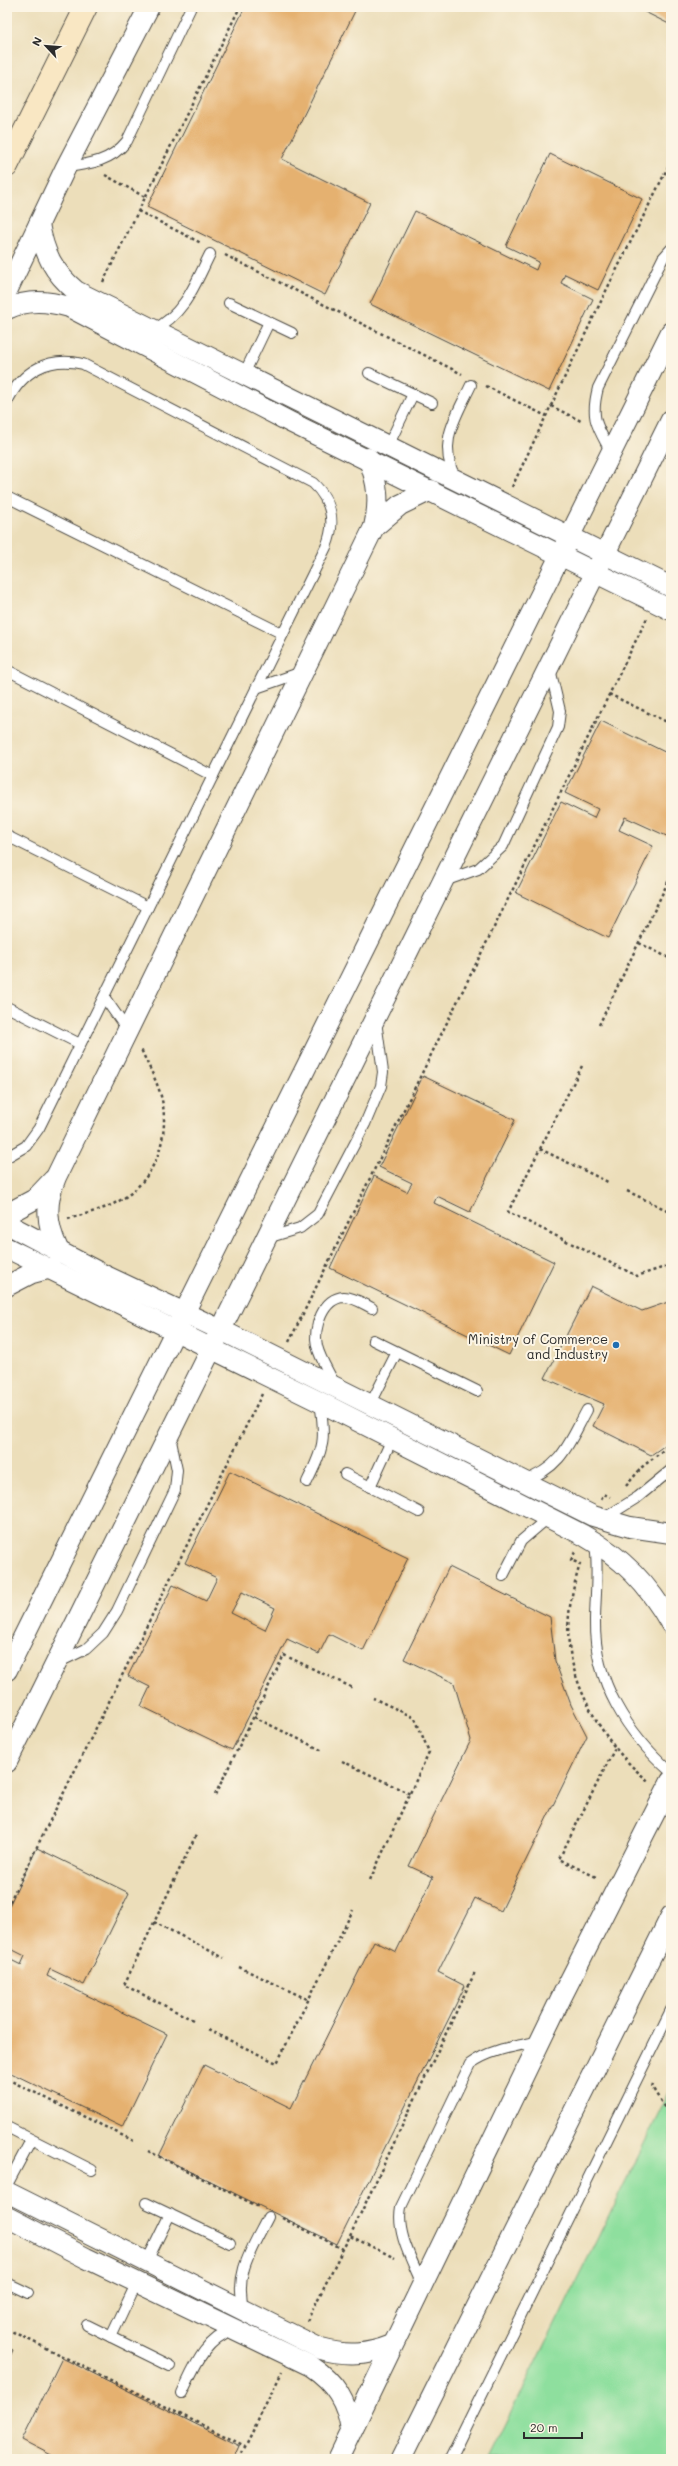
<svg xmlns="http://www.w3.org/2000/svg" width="678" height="2466" font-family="Mali,sans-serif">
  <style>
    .green { fill: #8edf9e; stroke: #5c8564 }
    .building { fill: #e5b16f; fill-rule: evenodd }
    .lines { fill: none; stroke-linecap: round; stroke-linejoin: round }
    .service-casing { stroke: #484640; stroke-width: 12 }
    .minor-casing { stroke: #484640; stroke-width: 22 }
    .secondary-casing { stroke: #484640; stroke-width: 24 }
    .path { stroke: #484640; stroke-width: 2.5; stroke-dasharray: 3 3; stroke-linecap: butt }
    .service { stroke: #fff; stroke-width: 10 }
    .minor { stroke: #fff; stroke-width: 20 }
    .secondary { stroke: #f9e7c3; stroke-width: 22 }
    .poi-dot { fill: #1f6fb2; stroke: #fcf5e5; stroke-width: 1.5 }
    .labels { text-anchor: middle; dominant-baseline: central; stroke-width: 4; stroke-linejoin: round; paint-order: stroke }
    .poi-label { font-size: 13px; fill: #2b2b2b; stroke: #fcf5e5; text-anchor: end }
  </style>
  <rect width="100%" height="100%" fill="#fcf5e5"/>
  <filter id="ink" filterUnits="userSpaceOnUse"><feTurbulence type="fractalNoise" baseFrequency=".025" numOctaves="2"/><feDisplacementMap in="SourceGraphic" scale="8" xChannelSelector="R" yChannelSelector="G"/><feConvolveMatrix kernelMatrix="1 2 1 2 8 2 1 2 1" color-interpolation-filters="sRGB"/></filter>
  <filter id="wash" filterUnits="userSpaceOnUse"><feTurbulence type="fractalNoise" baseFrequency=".012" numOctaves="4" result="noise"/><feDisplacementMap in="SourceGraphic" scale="16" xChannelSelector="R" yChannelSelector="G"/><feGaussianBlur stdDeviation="0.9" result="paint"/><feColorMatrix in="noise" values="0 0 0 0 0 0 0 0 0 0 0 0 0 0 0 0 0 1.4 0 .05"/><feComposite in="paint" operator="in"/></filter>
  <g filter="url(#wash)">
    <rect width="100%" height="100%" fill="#ecdeba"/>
    <!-- green -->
    <polygon class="green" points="671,2088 671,2459 489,2459 663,2105"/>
    <g id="blocks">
      <!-- building -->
      <g class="building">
        <polygon points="245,7 357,7 282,159 370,203 325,295 147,207"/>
        <polygon points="635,7 671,7 671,25"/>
        <polygon points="550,154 642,199 598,290 565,274 561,283 593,299 549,391 370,304 415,211 536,270 539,262 506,246"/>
        <polygon points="601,721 671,755 671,838 625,817 619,830 653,846 608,938 516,893 561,802 594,818 598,809 565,793"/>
        <polygon points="423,1076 515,1120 470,1212 437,1196 434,1203 554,1262 509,1355 330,1268 374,1176 407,1192 412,1183 379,1167"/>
        <polygon points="591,1286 642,1311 671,1301 671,1441 651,1455 593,1426 604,1404 545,1378"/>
        <path d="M230,1471L408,1558L363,1651L329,1634L319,1654L287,1639L232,1750L141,1706L150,1687L128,1676L173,1585L206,1601L217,1578L185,1563ZM242,1592L275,1608L265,1630L231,1613Z"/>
        <polygon points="449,1567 550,1617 555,1661 571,1705 587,1736 501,1911 475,1898 438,1972 465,1986 337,2244 159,2156 204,2065 291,2108 374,1941 396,1952 433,1877 409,1866 471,1740 454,1683 404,1659"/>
        <polygon points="37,1848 129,1893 84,1985 50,1969 47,1976 167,2034 122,2127 7,2071 7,1958 21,1965 25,1956 7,1947 7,1910"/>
        <polygon points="7,2347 13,2350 7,2363"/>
        <polygon points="62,2358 240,2446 234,2459 59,2459 22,2440"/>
      </g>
    </g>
  </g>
  <g filter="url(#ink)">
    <use href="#blocks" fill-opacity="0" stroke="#484640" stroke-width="1"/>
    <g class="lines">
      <!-- service casing -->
      <g class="service-casing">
        <g id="service">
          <path d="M66,167C91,164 111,161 127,141L191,7"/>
          <polyline points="229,303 292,333"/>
          <path d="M153,330C185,314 195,284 210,254"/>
          <polyline points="369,373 432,403"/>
          <polyline points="244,374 269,322"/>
          <path d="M7,402C22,371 48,356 83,364L313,483C332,501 336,523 326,547L39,1128L26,1146L7,1157"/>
          <polyline points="388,446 413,394"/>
          <path d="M611,452C597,426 590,419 598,388L663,258L671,249"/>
          <path d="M455,478C438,441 455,419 471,385"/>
          <polyline points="7,497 283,634"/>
          <polyline points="7,670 213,776"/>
          <polyline points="256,688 302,672"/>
          <polyline points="7,836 148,907"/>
          <polyline points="444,881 478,869 503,846 558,727 560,711 550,669"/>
          <polyline points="104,997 128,1031"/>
          <polyline points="7,1007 80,1044"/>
          <polyline points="267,1238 300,1228 318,1214 365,1124 381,1086 383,1072 376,1021"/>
          <polyline points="373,1340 477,1391"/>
          <path d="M335,1385C329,1372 320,1359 317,1346C313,1328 323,1298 344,1297C354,1297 364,1304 372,1308"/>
          <polyline points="370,1405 397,1352"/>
          <polyline points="345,1474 419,1512"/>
          <path d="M523,1481C562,1468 569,1443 587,1410"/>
          <path d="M307,1482C324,1447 326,1441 320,1402"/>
          <polyline points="370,1487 392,1439"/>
          <polyline points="603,1519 638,1497 671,1470"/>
          <path d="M595,1544C599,1570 595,1596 595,1622C594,1682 628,1734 671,1772"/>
          <polyline points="503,1576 521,1541 548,1518"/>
          <polyline points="59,1662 86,1649 103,1633 117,1611 175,1490 177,1470 170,1436"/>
          <polyline points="9,2128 92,2170"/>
          <polyline points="7,2185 31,2140"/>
          <polyline points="146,2203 230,2243"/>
          <polyline points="147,2261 170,2214"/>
          <polyline points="7,2283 28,2293"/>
          <path d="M422,2284C412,2260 396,2233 401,2207L470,2064C490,2049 517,2046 541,2041"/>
          <path d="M244,2309C233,2275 253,2247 268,2217"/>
          <polyline points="87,2325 170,2366"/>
          <polyline points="111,2337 137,2282"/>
          <path d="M182,2393C195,2366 204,2340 234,2329"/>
          <polyline points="450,2459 671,2010"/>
        </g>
      </g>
      <!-- minor casing -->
      <g class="minor-casing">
        <g id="minor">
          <path d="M39,224C44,253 53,272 76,291L671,587"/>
          <polyline points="7,291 66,167 149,7"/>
          <path d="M7,309C28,299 48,301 69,307L290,422L671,610"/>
          <polyline points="374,527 400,505 431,490"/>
          <polyline points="7,1214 35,1199 53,1180"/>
          <polyline points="7,1224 106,1276 221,1330 593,1516 630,1527 671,1533"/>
          <path d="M7,1248L320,1402L583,1535C622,1557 649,1585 671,1624"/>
          <path d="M58,1249C46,1224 45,1203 56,1177L374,527C380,502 378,482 368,458"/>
          <polyline points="7,1286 32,1273 51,1268"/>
          <polyline points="7,1670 671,332"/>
          <polyline points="7,1762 671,420"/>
          <path d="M7,2192L321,2349C346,2356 367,2355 392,2345"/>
          <path d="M7,2217L86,2258L311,2366C335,2382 347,2401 351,2430"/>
          <polyline points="338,2459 562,1996 671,1781"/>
          <polyline points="401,2459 671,1916"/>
        </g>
      </g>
      <!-- secondary casing -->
      <g class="secondary-casing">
        <polyline id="secondary" points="7,166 86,7"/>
      </g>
      <!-- path -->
      <g class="path">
        <polyline points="105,175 145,197"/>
        <polyline points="138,211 201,243"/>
        <polyline points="225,255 462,374"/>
        <polyline points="103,282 240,7"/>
        <polyline points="486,386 546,416"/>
        <polyline points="551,406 581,421"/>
        <polyline points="512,487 605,293 671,161"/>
        <polyline points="609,694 671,724"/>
        <polyline points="639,943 671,959"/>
        <polyline points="599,1025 668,882 671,883"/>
        <polyline points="582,1066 508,1212 637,1276 671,1265"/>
        <polyline points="540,1149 610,1183"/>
        <polyline points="627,1191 671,1212"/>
        <path d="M68,1219C84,1214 103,1210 117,1202C154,1183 170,1139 162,1100C158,1082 148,1066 141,1049"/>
        <polyline points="289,1342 647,618"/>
        <polyline points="626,1486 642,1467 671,1444"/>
        <polyline points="601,1499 604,1494 610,1497"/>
        <path d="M575,1552L571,1560L580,1564C572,1591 566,1617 569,1645C575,1695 610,1752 650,1782"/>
        <polyline points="254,1717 323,1751"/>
        <polyline points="342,1761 410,1794"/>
        <polyline points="215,1795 284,1655 353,1688"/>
        <polyline points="596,1877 559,1859 615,1748"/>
        <polyline points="370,1880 429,1752 415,1718 373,1698"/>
        <polyline points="7,1907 262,1394"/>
        <polyline points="154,1922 224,1958"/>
        <polyline points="239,1967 309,2000"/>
        <polyline points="193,2020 124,1985 196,1835"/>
        <polyline points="208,2030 277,2063 353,1910"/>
        <polyline points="7,2079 134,2141"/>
        <polyline points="653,2084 652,2087 671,2118"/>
        <polyline points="148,2151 259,2207"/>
        <polyline points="282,2218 343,2249 350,2236 395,2258"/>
        <polyline points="350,2236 475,1972"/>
        <polyline points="307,2321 343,2249"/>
        <polyline points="7,2329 245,2446"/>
        <polyline points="239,2459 282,2372"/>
      </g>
      <!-- service -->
      <use href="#service" class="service"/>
      <!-- minor -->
      <use href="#minor" class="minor"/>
      <!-- secondary -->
      <use href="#secondary" class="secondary"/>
    </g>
  </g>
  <!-- markers -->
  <circle class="poi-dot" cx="616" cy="1345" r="4"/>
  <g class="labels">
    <!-- poi labels -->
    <g class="poi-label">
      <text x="608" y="1338">Ministry of Commerce<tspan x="608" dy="15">and Industry</tspan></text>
    </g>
  </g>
  <!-- margin -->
  <rect width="678" height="2466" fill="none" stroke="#fcf5e5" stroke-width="24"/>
  <!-- north arrow -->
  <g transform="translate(46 46) rotate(296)" stroke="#fcf5e5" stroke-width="3" paint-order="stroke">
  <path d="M0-3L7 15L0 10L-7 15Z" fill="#2b2b2b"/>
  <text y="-6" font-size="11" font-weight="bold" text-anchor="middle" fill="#2b2b2b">N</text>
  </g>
  <!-- scale -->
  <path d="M524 2432v6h58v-6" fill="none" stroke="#2b2b2b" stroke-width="2"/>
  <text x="530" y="2432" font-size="12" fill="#2b2b2b" stroke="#fcf5e5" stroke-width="3" paint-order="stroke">20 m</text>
</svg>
